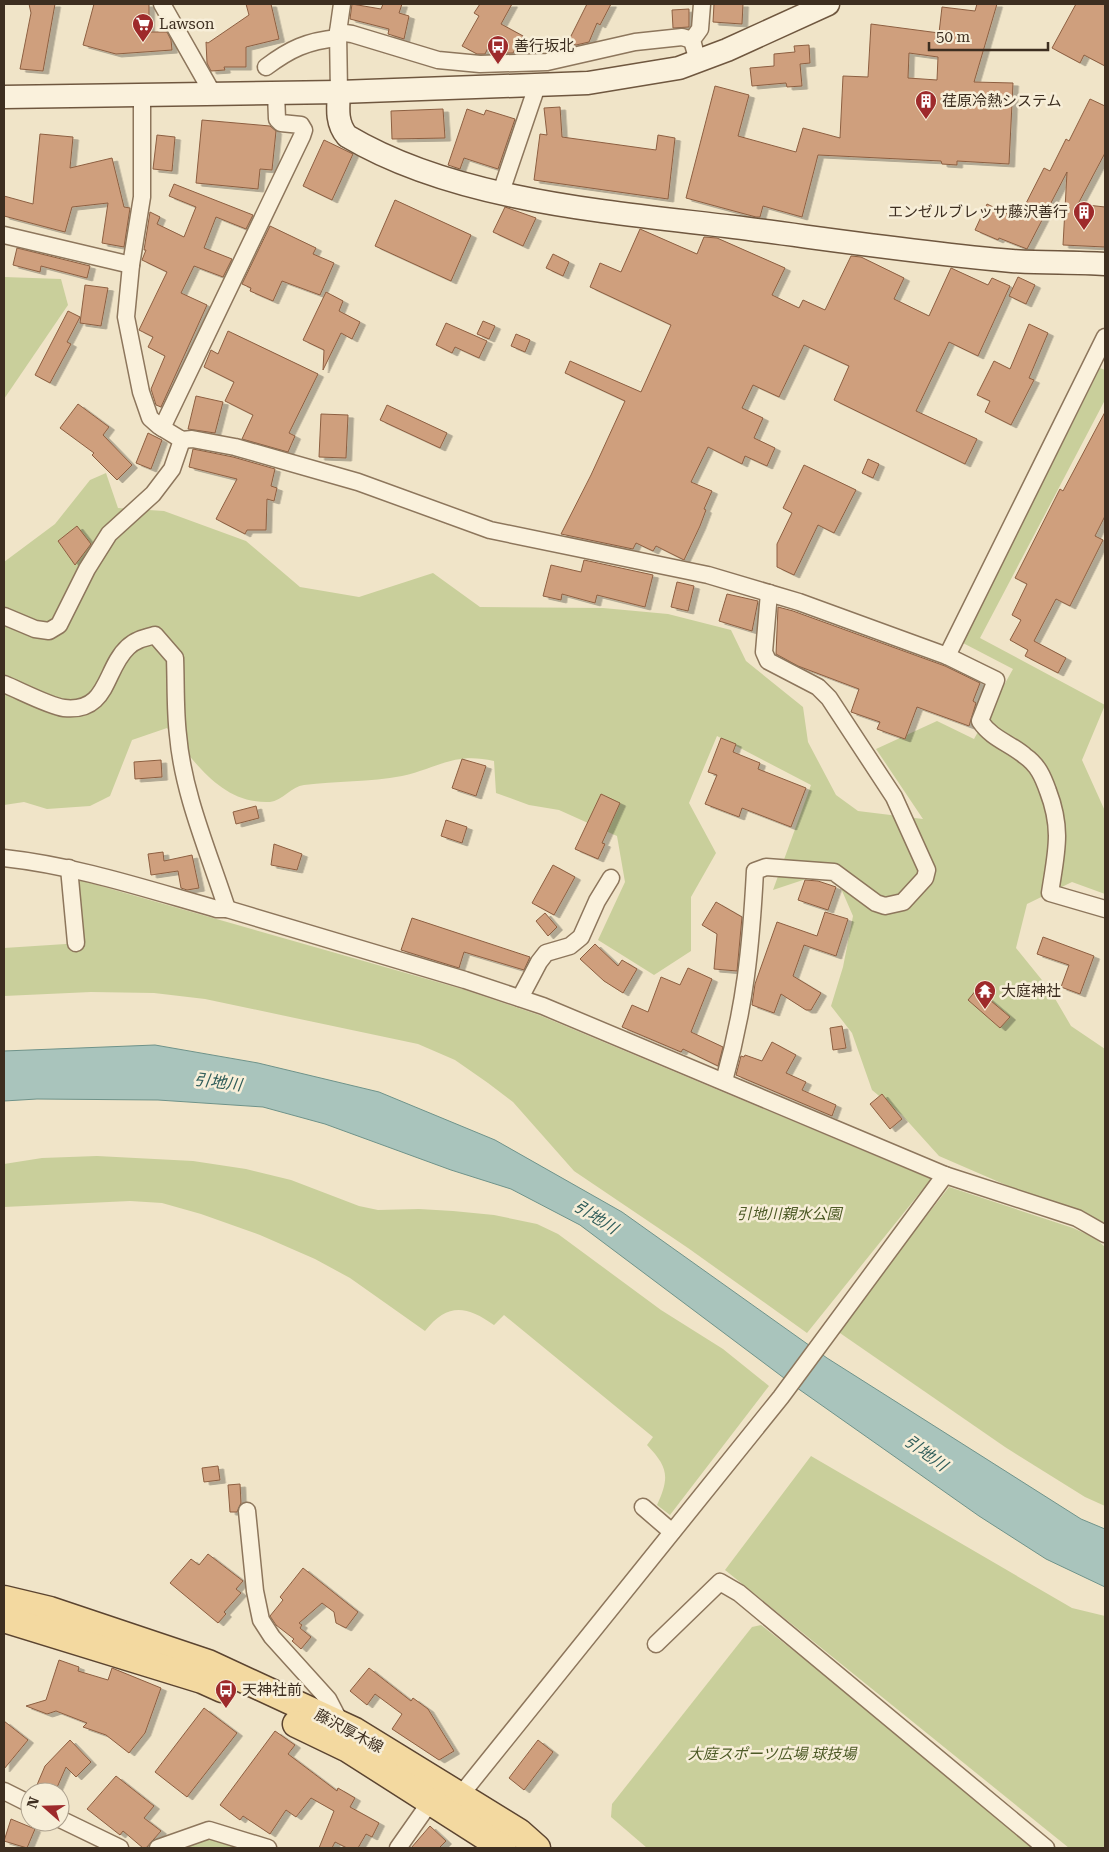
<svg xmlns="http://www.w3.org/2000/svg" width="1109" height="1852" font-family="'Roboto Serif','Noto Sans JP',serif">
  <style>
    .green { fill: #c9cf9b }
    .water { fill: #a9c4bc; stroke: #6f938a }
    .building { fill: #cf9f7d; stroke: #8d5f41; fill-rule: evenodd; filter: url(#shadow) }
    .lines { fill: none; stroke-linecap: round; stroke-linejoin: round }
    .street-casing { stroke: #8d765c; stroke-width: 19 }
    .secondary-casing { stroke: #6f573f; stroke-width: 25 }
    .primary-casing { stroke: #5b4430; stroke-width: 29 }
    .street { stroke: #faf1dc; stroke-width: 16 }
    .secondary { stroke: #faf1dc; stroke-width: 22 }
    .primary { stroke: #f3d9a0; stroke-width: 26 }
    .labels { text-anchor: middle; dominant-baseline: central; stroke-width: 5; stroke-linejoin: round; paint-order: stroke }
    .poi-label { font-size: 15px; fill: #3d2e20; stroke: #f7eed8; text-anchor: start }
    .park-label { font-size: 15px; font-style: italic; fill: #4d5a26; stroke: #f7eed8 }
    .street-label { font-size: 15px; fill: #3d2e20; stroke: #f7eed8 }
    .water-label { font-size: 16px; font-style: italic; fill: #2f5d5a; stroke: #f7eed8 }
  </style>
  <defs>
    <filter id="shadow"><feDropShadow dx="5.5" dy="3" stdDeviation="0" flood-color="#0004"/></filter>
  </defs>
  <rect width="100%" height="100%" fill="#f0e4c8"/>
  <!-- green -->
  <g class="green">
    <polygon points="4,277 61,279 68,305 4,399"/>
    <path d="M1100,368L1105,370V400L980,638L1105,705L1082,760L1105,811V894L1072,882L1027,904L1016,948L1050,990L1071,1026L1105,1049V1223L1057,1207L939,1156L902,1115L872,1090L852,1033L831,1006L843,967L853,916L833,870L773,890L811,785L717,736L689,803L716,853L691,897V951L654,975L598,940L625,882L617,836L559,810L529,805L496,793L494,761C454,752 438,768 402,776C370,782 336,781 304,785C292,786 282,801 270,802C221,804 195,762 167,728L132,740L110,796L90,806L47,809L24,802L4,805V562L55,524L90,480L106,473L118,508L164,511L246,541L300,587L359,597L433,573L480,607L603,608L668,614L731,630L746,661L803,707L808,742L836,795L858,811L923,819L876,749L937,721L974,739L1013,669L963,643Z"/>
    <polygon points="76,879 462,989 539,1015 931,1179 807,1333 688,1248 574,1171 513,1102 488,1083 455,1060 418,1044 205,999 154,993 91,992 4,996 4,948 81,943"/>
    <path d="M97,1156L193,1161L246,1169L291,1180L359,1206L378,1210L419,1209L453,1211L494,1215L537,1224L558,1234L661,1310L723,1349L769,1386L670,1515L657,1505C670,1477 668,1467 647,1445L653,1437L504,1315L494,1325C466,1305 447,1303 425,1331L350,1278L315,1259L260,1235L201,1214L162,1203L130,1201L4,1207V1164L42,1158Z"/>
    <polygon points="949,1187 1073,1228 1095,1238 1105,1247 1105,1506 1085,1497 1005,1447 837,1331"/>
    <polygon points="811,1456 1072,1608 1105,1616 1105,1848 1069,1848 725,1570"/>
    <polygon points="761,1625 1044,1848 647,1848 611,1817 612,1804 752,1627"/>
    <polygon points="208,1835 250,1848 176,1848"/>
  </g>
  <!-- water -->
  <polygon class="water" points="155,1045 258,1063 379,1092 495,1140 622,1212 827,1358 1081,1519 1105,1529 1105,1587 1046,1559 979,1516 800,1390 580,1225 511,1189 451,1170 325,1124 263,1107 158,1100 37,1099 4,1101 4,1051"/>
  <!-- building -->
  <g class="building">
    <polygon points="29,4 55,4 43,71 20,69 31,13"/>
    <polygon points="94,4 149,4 149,32 167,32 171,40 172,50 116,54 83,45"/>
    <polygon points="246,4 271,4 279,39 246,47 246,67 224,67 225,70 211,71 207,63 206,42 208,43 249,15"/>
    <polygon points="352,4 381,9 383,4 402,4 399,13 409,16 404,39 388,34 389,29 350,19"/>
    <polygon points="480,4 512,4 501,24 523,36 513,53 502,53 489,46 485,54 477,54 462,46 479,16 474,13"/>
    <polygon points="587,4 611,4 600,25 597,23 589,42 576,45 568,42"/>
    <polygon points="714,4 743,4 742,24 713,22"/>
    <path d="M977,4H997L974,82L1013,83L1009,164L957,161V165L942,164L941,161L818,155L802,217L763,206L760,217H756L686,198L715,86L749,95L738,136L796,152L803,128L840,138L843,76L868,77L871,24L939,33L942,7L975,11ZM909,53L938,57L937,80L908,78Z"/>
    <polygon points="1076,4 1105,4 1105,66 1084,55 1080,63 1052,48"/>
    <polygon points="689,9 689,27 673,28 672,10"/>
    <polygon points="809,45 810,63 800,64 802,86 787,87 786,83 752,86 750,68 774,66 774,54 795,52 794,46"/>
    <polygon points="1090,99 1105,106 1105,153 1078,204 1105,207 1105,247 1063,245 1067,172 1027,249 999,238 998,240 975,230 987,204 1018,219 1044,168 1050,171 1066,139 1069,141"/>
    <polygon points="560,107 562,137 656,150 658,135 675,138 668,199 534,180 540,134 547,135 544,108"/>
    <polygon points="443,109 445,138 392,139 391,111"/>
    <polygon points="467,109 484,115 486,110 515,119 498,169 464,158 460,169 448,165"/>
    <polygon points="202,120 270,126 276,131 272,170 260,169 258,189 196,183"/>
    <polygon points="40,134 73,137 70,168 112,158 124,207 130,208 124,247 102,243 108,203 72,207 65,232 4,216 4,196 33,204"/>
    <polygon points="157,135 175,137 172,171 153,169"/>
    <polygon points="324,140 353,154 332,200 303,186"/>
    <polygon points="174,184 253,215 246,229 216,217 204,248 232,259 223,277 194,266 181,293 207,305 161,407 156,405 151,389 165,356 148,347 153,337 139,330 167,272 142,260 146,250 144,250 150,212 160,217 157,224 184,237 196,207 169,196"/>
    <polygon points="395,200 471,235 451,281 375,246"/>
    <polygon points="505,207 536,218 523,246 493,232"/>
    <polygon points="270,226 316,248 313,254 334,263 320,295 282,281 273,301 250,291 251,288 242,284"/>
    <polygon points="640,229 697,254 704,237 717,238 785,268 772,295 799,308 803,300 825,310 851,256 861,257 904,278 894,299 929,316 951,268 988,285 992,278 1010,286 978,356 949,342 916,411 977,439 965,464 834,400 849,366 804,345 779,397 753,385 742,408 763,418 754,438 775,448 767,466 745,456 742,464 708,447 691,482 712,491 704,509 706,510 700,526 684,560 656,546 653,551 636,543 633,549 561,534 591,475 625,401 565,373 570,361 641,392 671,325 590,287 600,263 621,272"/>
    <polygon points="17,248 90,266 87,278 41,266 40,272 13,265"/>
    <polygon points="553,254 569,262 563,276 546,268"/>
    <polygon points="1018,277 1035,285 1026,304 1009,296"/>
    <polygon points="85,285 108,288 101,326 80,323"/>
    <polygon points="326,292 343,301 339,311 360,322 352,339 341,333 323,370 324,350 303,340"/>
    <polygon points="68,311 80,317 67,342 71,344 50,383 35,375"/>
    <polygon points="483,321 495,326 489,339 477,334"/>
    <polygon points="446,323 487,341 479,358 455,347 452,353 436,345"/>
    <polygon points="1029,324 1048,333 1029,378 1034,380 1011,425 985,412 990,401 977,395 994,361 1010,369"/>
    <polygon points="228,331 318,374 289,433 295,436 288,452 242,439 253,415 225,401 234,382 204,367 211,350 218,354"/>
    <polygon points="516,334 530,340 525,352 511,346"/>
    <polygon points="196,396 223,402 215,433 188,429"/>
    <polygon points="78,404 109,427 103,435 132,465 117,480 92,455 94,453 60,428"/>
    <polygon points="387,405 447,433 440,448 380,420"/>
    <polygon points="1105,412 1105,516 1095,536 1103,540 1070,606 1056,599 1034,641 1066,658 1058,673 1025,656 1028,650 1010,640 1021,620 1012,615 1027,584 1015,578 1060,489 1063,491"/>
    <polygon points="321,414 348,415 346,458 319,457"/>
    <polygon points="148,433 162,440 151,469 136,463"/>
    <polygon points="193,449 233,457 275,469 271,486 277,488 274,501 267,499 266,530 247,530 245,534 216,519 237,479 189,467"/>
    <polygon points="868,459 879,464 873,478 862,473"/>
    <polygon points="804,465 856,490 834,533 818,525 794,575 777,567 777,544 792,513 783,508"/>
    <polygon points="77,526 91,544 75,565 58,541"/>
    <polygon points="584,560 653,575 645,607 597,595 595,603 562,594 561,600 543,596 551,565 581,572"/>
    <polygon points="677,582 694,586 688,611 671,607"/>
    <polygon points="727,594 758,601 752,631 719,621"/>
    <polygon points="778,607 793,611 945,666 980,683 973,701 976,703 969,726 917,707 905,739 877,729 880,722 851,712 859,689 798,666 776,654"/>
    <polygon points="721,738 736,744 733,752 760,763 758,769 806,788 791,827 742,808 739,817 705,804 717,775 708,772"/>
    <polygon points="462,759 486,766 476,796 452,788"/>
    <polygon points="161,760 162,777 135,779 134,762"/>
    <polygon points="601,794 620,803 602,843 605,844 598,859 575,849"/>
    <polygon points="256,806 259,818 236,824 233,812"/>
    <polygon points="446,820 467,827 462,843 441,836"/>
    <polygon points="274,844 302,854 297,870 271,865"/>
    <polygon points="163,852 164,861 192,855 199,888 187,890 181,888 178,871 151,875 148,854"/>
    <polygon points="553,865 575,877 554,915 532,903"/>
    <polygon points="805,880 818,881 836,887 828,910 798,900"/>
    <polygon points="716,902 742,917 737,971 714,969 717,934 702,925"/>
    <polygon points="825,912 848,919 836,956 804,945 793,976 821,993 811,1010 806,1010 781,994 774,1013 752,1005 755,984 777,922 817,936"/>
    <polygon points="545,913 557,927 548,936 536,921"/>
    <polygon points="412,918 530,957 524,970 464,952 459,968 401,950"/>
    <polygon points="1043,937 1094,956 1080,994 1061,987 1069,965 1037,954"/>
    <polygon points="595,944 618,966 622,960 637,969 623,993 604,981 580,959"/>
    <polygon points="688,968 712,979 691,1032 723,1047 718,1066 683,1049 681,1052 622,1027 632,1005 648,1012 661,977 680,985"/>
    <polygon points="977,989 1010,1017 1000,1028 968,1000"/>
    <polygon points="842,1026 846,1048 833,1050 830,1028"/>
    <polygon points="772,1042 796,1055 786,1073 806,1082 802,1090 836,1105 832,1116 736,1075 741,1056 744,1057 745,1055 762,1061"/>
    <polygon points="882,1094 902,1119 890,1129 870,1104"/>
    <polygon points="218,1466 220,1480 204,1482 202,1468"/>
    <polygon points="240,1484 241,1503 237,1512 230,1512 228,1485"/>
    <polygon points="208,1554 243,1581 236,1589 241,1593 224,1612 226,1614 218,1623 170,1583 191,1559 199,1565"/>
    <polygon points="303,1568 358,1612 346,1628 336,1623 334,1612 322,1603 299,1623 302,1625 300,1628 311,1637 301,1649 292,1641 294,1639 276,1625 270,1616 283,1600 280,1597"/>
    <polygon points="59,1660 79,1667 78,1671 108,1680 112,1668 161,1688 145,1733 129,1753 106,1735 83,1727 87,1723 56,1711 47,1714 26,1706 46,1700"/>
    <polygon points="369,1668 411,1701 413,1698 428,1709 454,1751 439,1760 392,1729 402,1714 375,1694 367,1705 350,1691"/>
    <polygon points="204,1708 237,1733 187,1797 155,1772"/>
    <polygon points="4,1721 28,1740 4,1769"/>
    <polygon points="275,1731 295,1745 288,1754 337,1791 338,1788 355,1798 350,1807 379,1823 372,1837 366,1834 358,1848 347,1848 335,1842 332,1848 319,1848 334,1811 311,1798 296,1817 286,1810 270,1834 243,1816 240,1820 220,1805"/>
    <polygon points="70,1740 91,1762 76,1777 66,1767 55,1792 34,1792 45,1766"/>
    <polygon points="538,1740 553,1752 524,1790 509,1778"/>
    <polygon points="116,1776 154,1806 144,1818 161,1831 146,1848 143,1848 123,1831 120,1835 87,1809"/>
    <polygon points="11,1819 35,1829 27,1848 4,1841"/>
    <polygon points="430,1826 446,1841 439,1848 411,1848"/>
  </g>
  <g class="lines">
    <!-- street casing -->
    <g class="street-casing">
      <g id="street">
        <polyline points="162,4 213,94"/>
        <polyline points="338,32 352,34 438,60 480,64 547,62 635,42 682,37 692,40"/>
        <polyline points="695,51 692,40 700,29 702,4"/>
        <path d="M266,67C290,49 307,41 338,38"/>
        <polyline points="339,92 338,32 342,4"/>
        <polyline points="142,95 142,197 131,265 126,317 141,392 150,418 159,426 182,440 192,439 235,447 358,482 490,530 708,575 799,602 947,656 1105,337"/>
        <polyline points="501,192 537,86"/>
        <polyline points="4,235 131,265"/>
        <polyline points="162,428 302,136 304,130 301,125 281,123 277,119 276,93"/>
        <polyline points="4,616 35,629 49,631 59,625 87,569 109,534 153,494 172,469 182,440"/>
        <path d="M947,656L996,680L980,721C992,739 1010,743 1025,756C1038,765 1043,777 1048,791C1063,830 1056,853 1050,893L1105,909"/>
        <path d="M4,684C19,690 49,706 64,708C109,713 104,669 128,647C135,640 144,638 155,635L175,658C176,683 175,710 178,735C183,794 209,853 227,909"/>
        <path d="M4,858C77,866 146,889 217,909H227L465,980L543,1006L945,1175L1077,1218L1105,1234"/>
        <polyline points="69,868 76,943"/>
        <polyline points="520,998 539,962 546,953 570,946 581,937 597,901 611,878"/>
        <path d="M724,1081C745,1007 751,947 755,871L766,867L834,872L876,903L885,906L903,902L925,878L927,870L894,797L829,698L818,687L768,661L764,652L769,593"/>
        <polyline points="643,1507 672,1532"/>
        <polyline points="247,1511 255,1591 261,1620 272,1637 328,1699 341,1724"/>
        <polyline points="656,1644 720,1582 739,1593 1046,1848"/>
        <polyline points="4,1791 30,1804"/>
        <polyline points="455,1802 781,1397 945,1175"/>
        <polyline points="60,1819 120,1848"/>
        <polyline points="158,1848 209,1830 268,1848"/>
        <polyline points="398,1848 431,1801"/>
      </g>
    </g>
    <!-- secondary casing -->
    <g class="secondary-casing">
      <g id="secondary">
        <path d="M339,92C338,108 336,123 347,136C456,201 610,212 734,227C827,239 919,253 1012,261C1043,263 1074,262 1105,264"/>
        <polyline points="4,97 339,92 588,83 679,68 727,50 828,4"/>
      </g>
    </g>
    <!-- primary casing -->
    <g class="primary-casing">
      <g id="primary">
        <polyline points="4,1599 50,1610 208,1663 355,1731 519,1832 537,1848"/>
        <polyline points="4,1619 202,1680 222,1689"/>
        <polyline points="296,1724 348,1749 503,1848"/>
      </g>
    </g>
    <!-- street -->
    <use href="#street" class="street"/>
    <!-- secondary -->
    <use href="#secondary" class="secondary"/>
    <!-- primary -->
    <use href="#primary" class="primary"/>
  </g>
  <!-- icons -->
  <defs>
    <g id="supermarket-pin" transform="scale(1.125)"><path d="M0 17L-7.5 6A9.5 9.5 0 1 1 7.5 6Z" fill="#9e2a2b" stroke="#f7eed8"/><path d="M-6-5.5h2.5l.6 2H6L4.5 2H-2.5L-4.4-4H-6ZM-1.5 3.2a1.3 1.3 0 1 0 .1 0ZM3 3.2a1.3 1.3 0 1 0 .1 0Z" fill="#fff"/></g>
    <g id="bus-pin" transform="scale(1.125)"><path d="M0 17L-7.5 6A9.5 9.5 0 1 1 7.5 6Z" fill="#9e2a2b" stroke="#f7eed8"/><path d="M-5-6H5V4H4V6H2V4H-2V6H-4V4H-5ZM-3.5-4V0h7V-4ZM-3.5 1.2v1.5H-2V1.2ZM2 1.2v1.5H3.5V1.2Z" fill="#fff"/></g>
    <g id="building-pin" transform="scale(1.125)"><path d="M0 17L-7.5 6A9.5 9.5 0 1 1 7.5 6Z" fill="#9e2a2b" stroke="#f7eed8"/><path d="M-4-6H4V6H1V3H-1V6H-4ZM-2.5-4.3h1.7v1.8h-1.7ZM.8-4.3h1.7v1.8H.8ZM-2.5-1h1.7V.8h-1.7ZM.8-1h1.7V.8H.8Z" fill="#fff"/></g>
    <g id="temple-pin" transform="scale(1.125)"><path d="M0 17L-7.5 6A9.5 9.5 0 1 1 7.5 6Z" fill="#9e2a2b" stroke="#f7eed8"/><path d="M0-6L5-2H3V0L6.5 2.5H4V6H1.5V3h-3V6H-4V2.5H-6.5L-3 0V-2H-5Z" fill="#fff"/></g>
  </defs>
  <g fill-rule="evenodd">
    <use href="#supermarket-pin" x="143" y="24"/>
    <use href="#bus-pin" x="498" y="46"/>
    <use href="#building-pin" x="926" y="101"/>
    <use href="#building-pin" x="1084" y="212"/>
    <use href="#temple-pin" x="985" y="991"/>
    <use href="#bus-pin" x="226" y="1690"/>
  </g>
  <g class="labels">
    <!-- poi labels -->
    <g class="poi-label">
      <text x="159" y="24">Lawson</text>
      <text x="514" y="46">善行坂北</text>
      <text x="942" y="101">荏原冷熱システム</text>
      <text x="1068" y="212" text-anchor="end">エンゼルブレッサ藤沢善行</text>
      <text x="1001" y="991">大庭神社</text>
      <text x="242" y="1690">天神社前</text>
    </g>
    <!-- park labels -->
    <g class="park-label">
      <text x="789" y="1214">引地川親水公園</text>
      <text x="772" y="1754">大庭スポーツ広場 球技場</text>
    </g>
    <!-- street labels -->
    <g class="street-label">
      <text transform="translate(349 1731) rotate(28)">藤沢厚木線</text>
    </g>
    <!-- water labels -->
    <g class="water-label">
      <text transform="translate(218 1082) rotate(7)">引地川</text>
      <text transform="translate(596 1217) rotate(32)">引地川</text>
      <text transform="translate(926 1453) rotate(36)">引地川</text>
    </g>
  </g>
  <!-- border -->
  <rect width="1109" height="1852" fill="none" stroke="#3d2e20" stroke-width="10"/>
  <!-- north arrow -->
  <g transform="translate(45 1807) rotate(290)"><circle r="24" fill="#f7eed8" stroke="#ada18e"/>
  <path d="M0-4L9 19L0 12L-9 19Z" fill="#9e2a2b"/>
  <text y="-8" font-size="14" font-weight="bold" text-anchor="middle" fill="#3d2e20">N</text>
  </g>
  <!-- scale -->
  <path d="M929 42v8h119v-8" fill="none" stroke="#3d2e20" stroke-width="2.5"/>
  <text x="936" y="42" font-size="15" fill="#3d2e20" stroke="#f7eed8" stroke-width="4" paint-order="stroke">50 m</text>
</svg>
